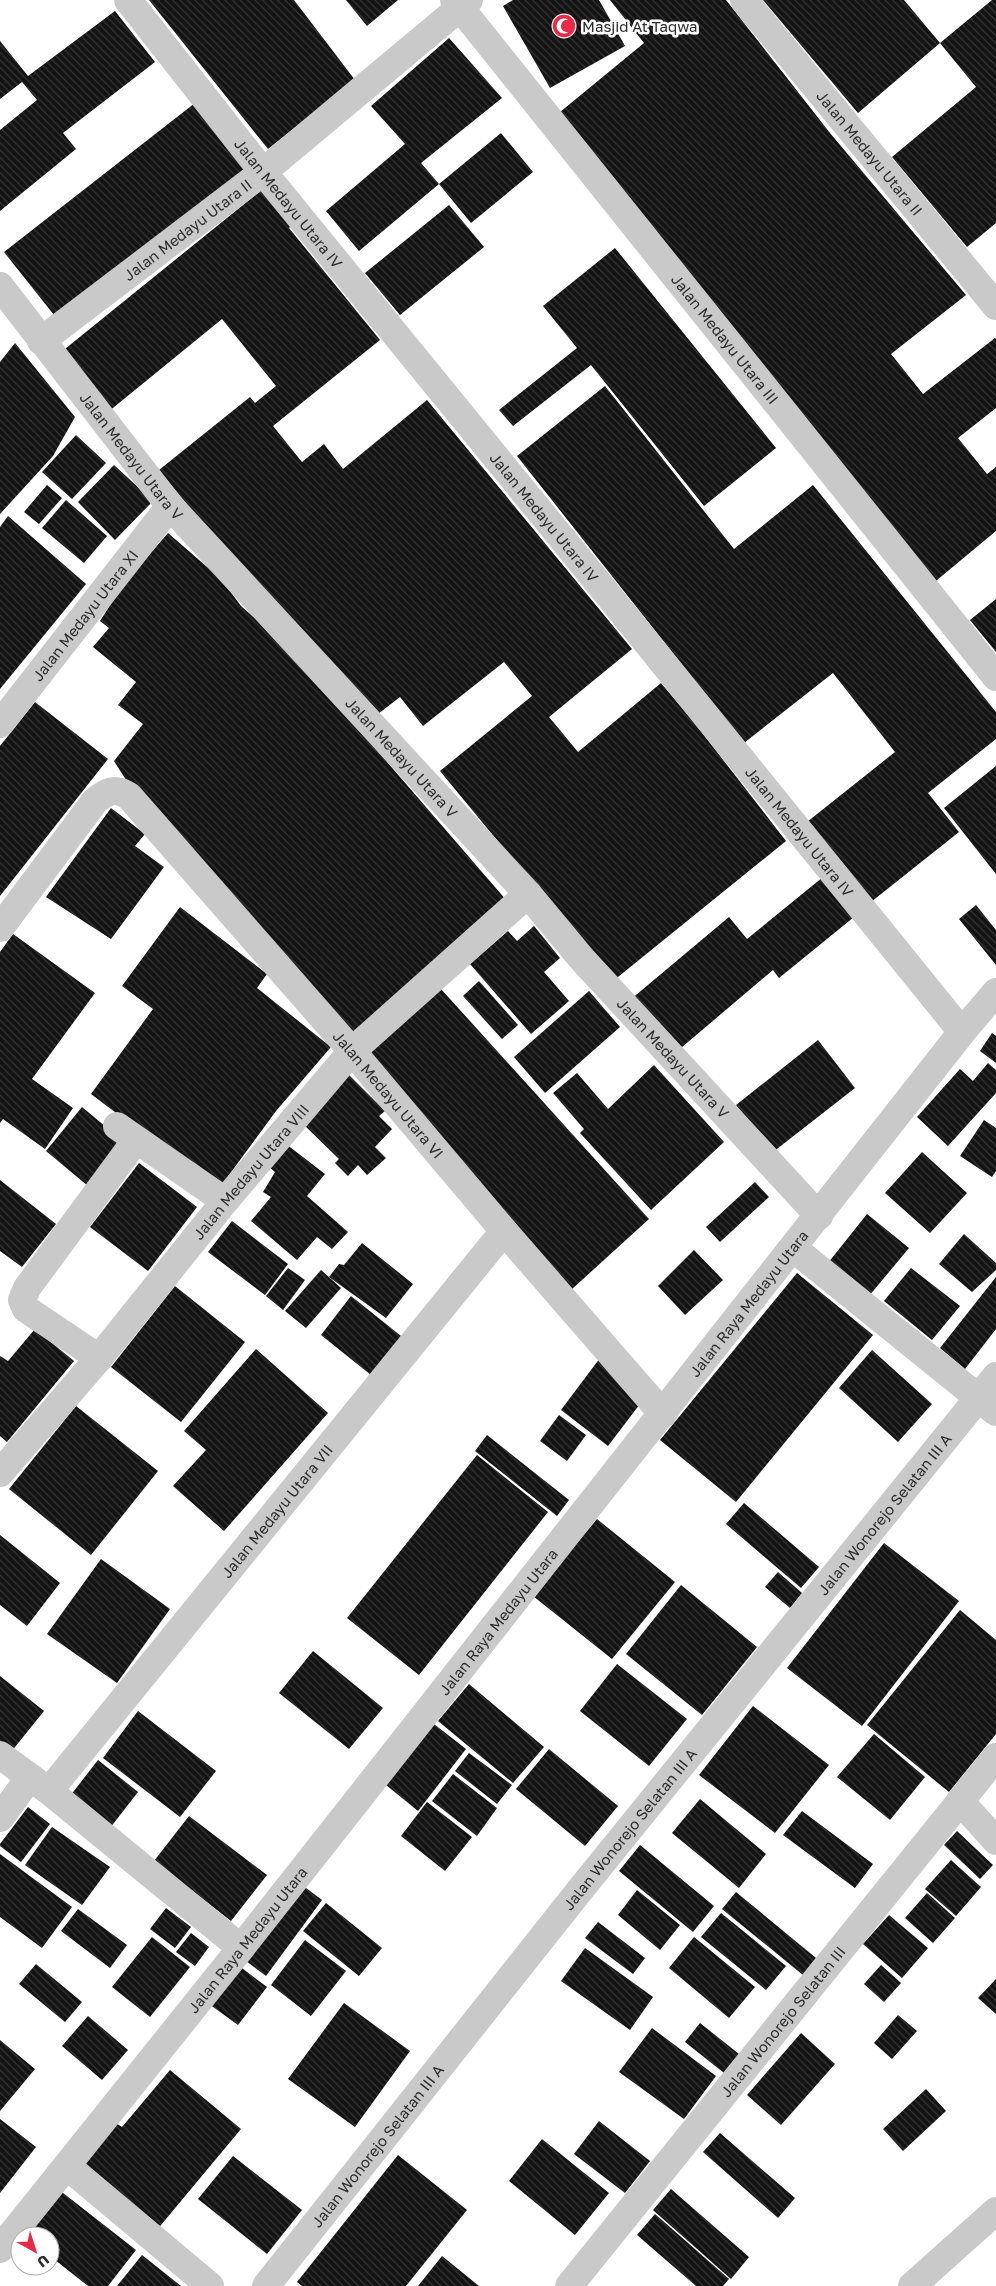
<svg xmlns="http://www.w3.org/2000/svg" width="996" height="2286" font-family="'Golos Text',sans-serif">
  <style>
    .building { fill: url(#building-back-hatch) }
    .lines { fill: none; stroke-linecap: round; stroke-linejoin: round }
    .minor { stroke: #c9c9c9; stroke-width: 28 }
    .labels { text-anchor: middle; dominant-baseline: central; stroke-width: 5; stroke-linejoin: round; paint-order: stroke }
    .poi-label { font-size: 15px; fill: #2c2c2c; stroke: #fff; text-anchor: start }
    .street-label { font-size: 15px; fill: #2c2c2c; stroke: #fff }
  </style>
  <defs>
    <pattern id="building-back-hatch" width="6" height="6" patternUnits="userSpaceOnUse" patternTransform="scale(1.25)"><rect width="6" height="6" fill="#131313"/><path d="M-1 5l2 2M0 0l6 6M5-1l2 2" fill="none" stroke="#363636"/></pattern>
  </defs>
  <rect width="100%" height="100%" fill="#fff"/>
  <!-- building -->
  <g class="building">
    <polygon points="149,0 294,0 355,80 268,149"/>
    <polygon points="346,0 398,0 367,26"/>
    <polygon points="513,0 599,0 625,46 550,88 503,6"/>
    <polygon points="610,0 726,0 830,133 966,295 891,354 923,394 995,338 996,339 996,408 958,438 987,474 996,467 996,531 931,585 554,117 644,43"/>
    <polygon points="763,0 904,0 940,43 858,113"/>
    <polygon points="992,0 996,0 996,223 967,247 892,157 976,87 940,43"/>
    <polygon points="115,11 155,62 63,133 76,149 0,211 0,130 37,100 22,82 0,99 0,41 28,76"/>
    <polygon points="449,38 502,98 421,163 439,184 501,133 533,172 471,223 439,184 359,251 326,211 405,144 371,106"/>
    <polygon points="195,103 250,170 58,320 4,252"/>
    <polygon points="264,188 293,224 289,228 380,340 273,426 302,462 324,444 343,469 427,400 632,649 549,717 564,735 578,752 661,683 693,721 786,841 613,981 440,771 532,696 504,662 423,726 400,697 378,714 266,602 159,470 250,397 255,403 276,386 222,319 108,412 60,353"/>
    <polygon points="449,205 484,247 400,315 365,273"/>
    <polygon points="615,248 776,448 704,506 591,365 513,426 499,410 577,348 543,306"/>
    <polygon points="15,343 75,417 53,456 0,514 0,362"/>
    <polygon points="605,386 734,549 813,485 996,712 996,739 928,793 959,832 871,902 807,822 895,752 833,673 744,743 517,456"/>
    <polygon points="76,435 106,463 72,499 42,472"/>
    <polygon points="114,465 153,501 115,540 78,502"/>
    <polygon points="47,485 62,498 39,524 24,512"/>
    <polygon points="66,500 107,536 84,563 42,528"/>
    <polygon points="8,516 86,584 0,689 0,527"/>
    <polygon points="168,533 221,579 241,606 257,620 369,741 507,901 354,1038 145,810 114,761 143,724 118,705 136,682 93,647 109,628 100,621 123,585"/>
    <polygon points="996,599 996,652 970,620"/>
    <polygon points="35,702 108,759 0,896 0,746"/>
    <polygon points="996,766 996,874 944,808"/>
    <polygon points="111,808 145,834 135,846 164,867 111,939 46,897"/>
    <polygon points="823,877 854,917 779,978 773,970 675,1053 630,1000 729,917 747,939"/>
    <polygon points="976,905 996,930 996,965 959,919"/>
    <polygon points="180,907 267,974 257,988 331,1047 276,1111 218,1190 91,1094 153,1009 122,986"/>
    <polygon points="534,926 560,958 544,972 569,1001 531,1034 470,964 508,931 517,941"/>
    <polygon points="13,934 95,993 32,1079 73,1108 45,1149 3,1119 0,1123 0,952"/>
    <polygon points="479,981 518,1025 502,1039 463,996"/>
    <polygon points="441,989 649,1219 571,1290 366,1056"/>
    <polygon points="589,991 620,1027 545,1093 514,1057"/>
    <polygon points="992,1033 996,1036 996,1063 980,1051"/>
    <polygon points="818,1040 855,1088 773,1152 736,1105"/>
    <polygon points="988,1063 996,1070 996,1093 948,1146 917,1117 960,1069 973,1081"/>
    <polygon points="654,1065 724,1142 651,1210 580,1133 584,1129 553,1093 577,1073 608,1109"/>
    <polygon points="348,1074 385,1111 379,1116 392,1129 375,1147 386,1158 367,1175 358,1165 348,1176 335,1163 339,1159 301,1122"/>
    <polygon points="82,1107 124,1142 88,1186 46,1151"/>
    <polygon points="984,1120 996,1128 996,1171 992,1177 960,1156"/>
    <polygon points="286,1144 325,1174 307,1196 348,1232 332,1249 317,1237 297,1260 251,1221 271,1197 263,1192 275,1172 268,1166"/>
    <polygon points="922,1152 967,1193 930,1233 885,1193"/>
    <polygon points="139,1163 197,1207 148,1271 90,1227"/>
    <polygon points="0,1180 56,1224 22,1267 0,1251"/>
    <polygon points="755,1182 769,1197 720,1242 706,1227"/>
    <polygon points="867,1214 909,1248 869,1296 828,1263"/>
    <polygon points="232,1221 288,1264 265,1295 208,1252"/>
    <polygon points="964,1234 996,1263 996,1270 972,1292 939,1264"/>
    <polygon points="362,1243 413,1284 386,1318 329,1277 339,1264 344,1265"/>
    <polygon points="694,1250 723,1280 685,1315 658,1286"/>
    <polygon points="288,1268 305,1280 283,1310 266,1296"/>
    <polygon points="911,1268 960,1306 932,1340 884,1301"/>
    <polygon points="321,1270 341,1288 306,1328 285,1311"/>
    <polygon points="797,1273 873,1335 736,1502 660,1440"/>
    <polygon points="996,1277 996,1329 965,1369 940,1348"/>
    <polygon points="175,1286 245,1342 181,1422 111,1367"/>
    <polygon points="351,1296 401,1336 371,1375 321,1335"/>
    <polygon points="35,1329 74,1361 7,1442 0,1436 0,1356 8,1361"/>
    <polygon points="256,1349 328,1413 224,1531 173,1486 206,1450 184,1431"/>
    <polygon points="872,1350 932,1404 898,1442 839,1388"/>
    <polygon points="603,1354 643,1400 608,1446 561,1410"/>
    <polygon points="76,1406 158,1471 91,1555 9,1489"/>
    <polygon points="559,1415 586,1435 567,1461 540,1441"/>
    <polygon points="487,1435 569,1500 557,1516 475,1451"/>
    <polygon points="477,1455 548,1512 419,1675 347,1618"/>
    <polygon points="744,1503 819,1567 801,1588 726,1524"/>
    <polygon points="597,1519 675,1582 612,1659 533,1596"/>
    <polygon points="0,1535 60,1583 27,1626 0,1605"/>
    <polygon points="884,1543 959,1601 862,1726 787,1668"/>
    <polygon points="101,1559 170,1609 117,1683 47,1634"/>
    <polygon points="778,1572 802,1593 790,1608 765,1587"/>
    <polygon points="681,1585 757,1647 702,1715 626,1654"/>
    <polygon points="960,1610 996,1640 996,1734 949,1792 867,1725"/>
    <polygon points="313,1651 383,1708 349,1749 279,1693"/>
    <polygon points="617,1664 687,1719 649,1766 580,1711"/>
    <polygon points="0,1676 44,1711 11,1752 0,1744"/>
    <polygon points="469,1684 544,1747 513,1783 438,1721"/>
    <polygon points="753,1706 829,1765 775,1833 699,1775"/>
    <polygon points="138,1711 216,1771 180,1817 103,1758"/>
    <polygon points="434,1724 466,1749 418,1811 386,1785"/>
    <polygon points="874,1734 925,1777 890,1820 837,1777"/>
    <polygon points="549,1749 618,1806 585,1846 516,1789"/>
    <polygon points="469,1753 512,1785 497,1804 455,1771"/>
    <polygon points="98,1760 138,1792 110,1828 70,1796"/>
    <polygon points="453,1774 497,1808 477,1836 432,1801"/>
    <polygon points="700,1799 766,1854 739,1888 672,1833"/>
    <polygon points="427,1802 472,1837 445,1871 401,1836"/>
    <polygon points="28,1807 50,1824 21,1862 0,1846 0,1844"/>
    <polygon points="802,1811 873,1864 855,1888 783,1835"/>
    <polygon points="189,1816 267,1875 231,1921 154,1861"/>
    <polygon points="52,1827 110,1867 82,1905 25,1865"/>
    <polygon points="957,1831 993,1865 980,1879 944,1845"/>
    <polygon points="640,1845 714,1906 693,1932 619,1871"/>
    <polygon points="0,1854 72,1907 42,1948 0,1917"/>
    <polygon points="951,1860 981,1887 956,1916 925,1889"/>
    <polygon points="302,1885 322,1900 266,1976 246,1961"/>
    <polygon points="637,1890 680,1925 660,1950 618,1915"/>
    <polygon points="736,1892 816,1958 803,1975 722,1909"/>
    <polygon points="927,1893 955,1918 933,1943 905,1918"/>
    <polygon points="326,1903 382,1948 359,1976 303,1931"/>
    <polygon points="166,1908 191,1927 175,1948 150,1929"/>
    <polygon points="78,1909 127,1945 110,1968 61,1931"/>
    <polygon points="721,1913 786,1966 766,1990 701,1937"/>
    <polygon points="889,1915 928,1948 902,1978 863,1944"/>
    <polygon points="598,1922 645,1958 633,1974 585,1938"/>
    <polygon points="191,1933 209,1947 195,1966 176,1952"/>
    <polygon points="152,1937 190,1967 150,2017 112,1987"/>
    <polygon points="694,1937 755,1987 729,2018 669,1968"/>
    <polygon points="305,1940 346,1971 311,2016 271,1985"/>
    <polygon points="585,1948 653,1997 630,2030 561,1981"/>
    <polygon points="36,1964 82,2002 65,2022 19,1984"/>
    <polygon points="238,1965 267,1987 238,2025 209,2004"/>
    <polygon points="881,1965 901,1983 884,2002 864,1984"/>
    <polygon points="996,1979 996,2014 978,1998"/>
    <polygon points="344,2003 410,2051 355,2127 288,2079"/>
    <polygon points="898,2015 917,2031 892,2059 874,2043"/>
    <polygon points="88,2016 128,2050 102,2080 62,2046"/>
    <polygon points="700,2023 739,2054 724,2073 685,2042"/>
    <polygon points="652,2028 716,2076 684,2119 619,2072"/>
    <polygon points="801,2033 835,2064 781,2125 747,2095"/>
    <polygon points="0,2040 35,2069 0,2111"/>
    <polygon points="170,2070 241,2129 156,2231 79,2168 116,2123 122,2127"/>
    <polygon points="926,2089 946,2111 903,2151 883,2129"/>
    <polygon points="0,2119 36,2147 0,2193"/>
    <polygon points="599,2121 650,2161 625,2193 574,2154"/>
    <polygon points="720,2133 795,2198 778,2218 703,2152"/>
    <polygon points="542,2139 609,2193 575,2235 509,2181"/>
    <polygon points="398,2155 467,2210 406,2286 302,2286 297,2282"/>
    <polygon points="233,2156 302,2210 267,2254 198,2199"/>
    <polygon points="58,2189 136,2250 108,2286 88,2286 50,2256 50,2236 24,2236"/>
    <polygon points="671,2189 749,2257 731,2279 653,2210"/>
    <polygon points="655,2214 729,2279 723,2286 696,2286 637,2235"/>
    <polygon points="142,2255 181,2286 117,2286"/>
    <polygon points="442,2256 479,2286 418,2286"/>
  </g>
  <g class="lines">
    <!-- minor -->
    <g class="minor">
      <path id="s1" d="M128,0L263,172L622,612L962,1032"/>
      <path id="s2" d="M454,0L996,677"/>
      <path id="s3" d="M744,0L996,306"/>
      <path id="s4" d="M0,286L170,506L528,894L582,959L819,1216"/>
      <path id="s5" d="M41,341L263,172L469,0"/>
      <path id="s6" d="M0,724L170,506"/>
      <path id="s7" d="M0,928L95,801C107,791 115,787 129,796L352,1051L504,1231L663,1414"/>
      <polyline points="117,1126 225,1201"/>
      <polyline points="793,1248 996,1412"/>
      <polyline points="99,1358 26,1309 22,1300 27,1288 136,1140"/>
      <path id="s8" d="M0,1473L99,1358L225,1201L352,1051L528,894"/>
      <polyline points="0,1755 49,1791 241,1948"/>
      <path id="s9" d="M49,1791L504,1231"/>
      <polyline points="960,1801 996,1841"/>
      <polyline points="0,1818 30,1777"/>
      <polyline points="67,2166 210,2286"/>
      <path id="s10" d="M0,2249L241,1948L962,1032L996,992"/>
      <path id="s11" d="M266,2286L580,1890L996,1376"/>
      <path id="s12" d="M569,2286L996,1757"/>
      <polyline points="912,2286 996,2211"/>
    </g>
  </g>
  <!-- icons -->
  <defs>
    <g id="mosque-disc" transform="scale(1.25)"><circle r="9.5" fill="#e92945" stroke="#fff"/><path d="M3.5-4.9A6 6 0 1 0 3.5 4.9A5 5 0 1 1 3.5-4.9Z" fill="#fff"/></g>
  </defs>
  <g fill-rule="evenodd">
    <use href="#mosque-disc" x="564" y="26"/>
  </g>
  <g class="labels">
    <!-- poi labels -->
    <g class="poi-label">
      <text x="582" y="26">Masjid At Taqwa</text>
    </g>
    <!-- street labels -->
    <g class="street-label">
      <text stroke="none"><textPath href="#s3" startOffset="198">Jalan Medayu Utara II</textPath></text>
      <text stroke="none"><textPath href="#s1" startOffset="259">Jalan Medayu Utara IV</textPath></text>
      <text stroke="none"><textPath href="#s5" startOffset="184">Jalan Medayu Utara II</textPath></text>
      <text stroke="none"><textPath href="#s2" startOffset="434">Jalan Medayu Utara III</textPath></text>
      <text stroke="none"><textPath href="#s4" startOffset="215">Jalan Medayu Utara V</textPath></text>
      <text stroke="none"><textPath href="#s1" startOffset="664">Jalan Medayu Utara IV</textPath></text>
      <text stroke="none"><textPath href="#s6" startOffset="138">Jalan Medayu Utara XI</textPath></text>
      <text stroke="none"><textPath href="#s4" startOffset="620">Jalan Medayu Utara V</textPath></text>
      <text stroke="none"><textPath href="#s1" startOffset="1069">Jalan Medayu Utara IV</textPath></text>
      <text stroke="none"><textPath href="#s4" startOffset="1025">Jalan Medayu Utara V</textPath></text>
      <text stroke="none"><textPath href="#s7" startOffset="592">Jalan Medayu Utara VI</textPath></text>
      <text stroke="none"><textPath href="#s8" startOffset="392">Jalan Medayu Utara VIII</textPath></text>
      <text stroke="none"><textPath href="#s10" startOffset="1206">Jalan Raya Medayu Utara</textPath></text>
      <text stroke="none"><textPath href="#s9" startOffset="361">Jalan Medayu Utara VII</textPath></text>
      <text stroke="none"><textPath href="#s11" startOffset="989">Jalan Wonorejo Selatan III A</textPath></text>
      <text stroke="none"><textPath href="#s10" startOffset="801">Jalan Raya Medayu Utara</textPath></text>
      <text stroke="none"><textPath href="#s11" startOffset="584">Jalan Wonorejo Selatan III A</textPath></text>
      <text stroke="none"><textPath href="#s10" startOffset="396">Jalan Raya Medayu Utara</textPath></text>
      <text stroke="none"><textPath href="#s12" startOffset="340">Jalan Wonorejo Selatan III</textPath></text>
      <text stroke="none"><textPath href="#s11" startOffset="179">Jalan Wonorejo Selatan III A</textPath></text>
    </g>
  </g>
  <!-- north arrow -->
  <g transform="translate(35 2251) rotate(141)"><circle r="24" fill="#ffffff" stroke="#ababab"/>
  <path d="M0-4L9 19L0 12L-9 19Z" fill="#e92945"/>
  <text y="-8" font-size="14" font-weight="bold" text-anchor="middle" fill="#2c2c2c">U</text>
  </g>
</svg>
